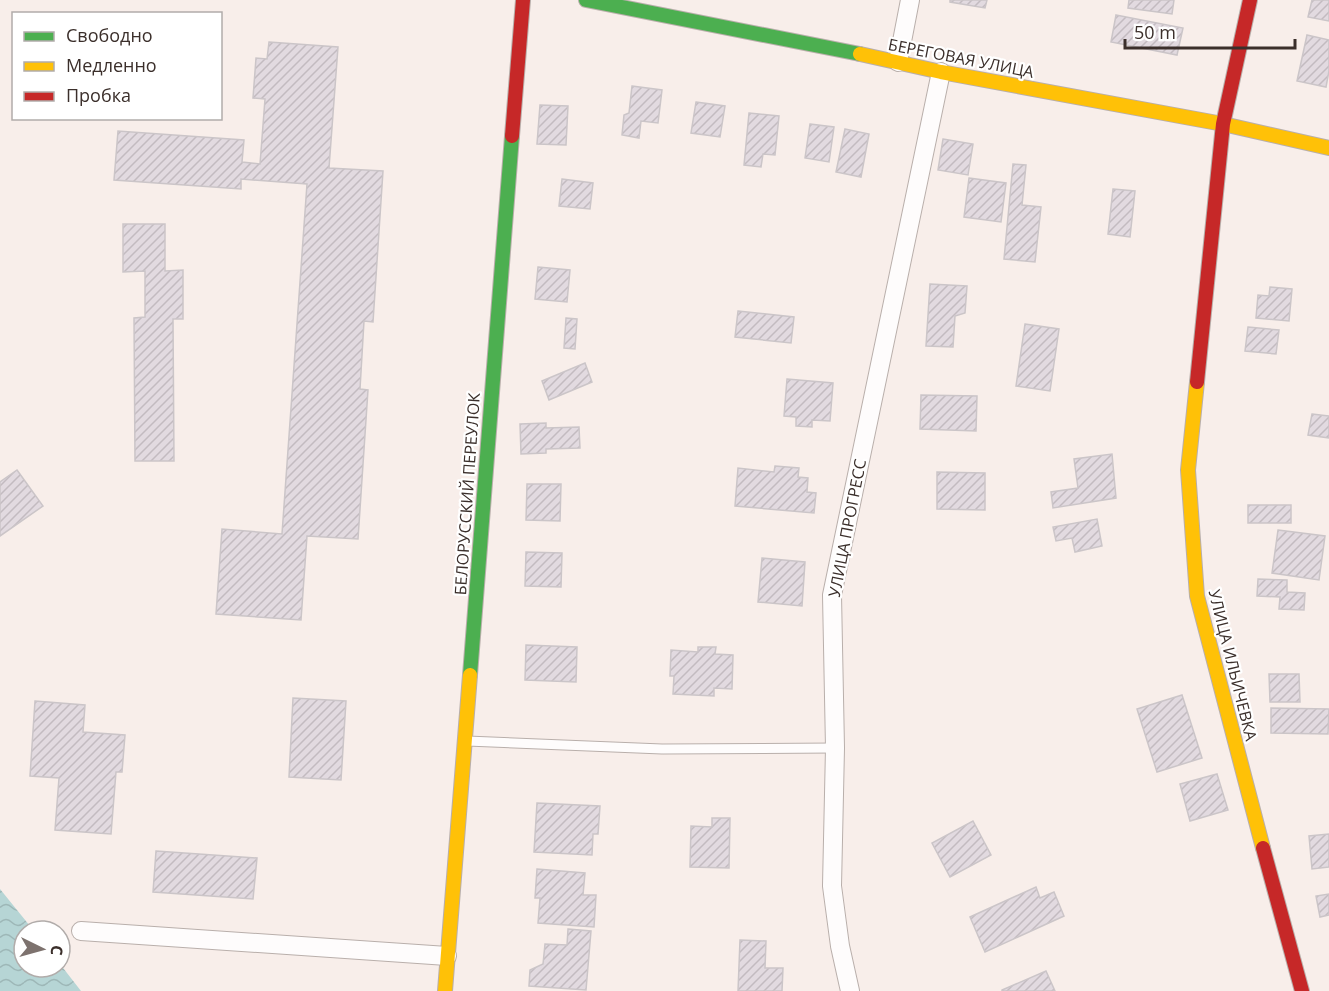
<svg xmlns="http://www.w3.org/2000/svg" width="1329" height="991" font-family="'Open Sans',sans-serif">
  <style>
    .water { fill: url(#water-waves) }
    .building { fill: url(#building-hatch); stroke: #cbc5c8; stroke-width: 1.5 }
    .lines { fill: none; stroke-linecap: round; stroke-linejoin: round }
    .lane-casing { stroke: #b9afab; stroke-width: 11 }
    .street-casing { stroke: #b9afab; stroke-width: 20 }
    .fast-casing { stroke: #b9afab; stroke-width: 16 }
    .slow-casing { stroke: #b9afab; stroke-width: 16 }
    .jam-casing { stroke: #b9afab; stroke-width: 16 }
    .lane { stroke: #fefcfc; stroke-width: 9 }
    .street { stroke: #fefcfc; stroke-width: 18 }
    .fast { stroke: #4caf50; stroke-width: 14 }
    .slow { stroke: #ffc107; stroke-width: 14 }
    .jam { stroke: #c62828; stroke-width: 14 }
    .labels { text-anchor: middle; dominant-baseline: central; stroke-width: 4.5; stroke-linejoin: round; paint-order: stroke }
    .street-label { font-size: 16px; fill: #3b2f2b; stroke: #fff }
  </style>
  <defs>
    <pattern id="water-waves" width="16" height="10" patternUnits="userSpaceOnUse" patternTransform="scale(1.5)"><rect width="16" height="10" fill="#b6d5d5"/><path d="M0 5q4-4 8 0t8 0" fill="none" stroke="#9db7b7"/></pattern>
    <pattern id="building-hatch" width="6" height="6" patternUnits="userSpaceOnUse" patternTransform="scale(1.5)"><rect width="6" height="6" fill="#e2dae0"/><path d="M-1 1l2-2M0 6l6-6M5 7l2-2" fill="none" stroke="#c3bbc0"/></pattern>
  </defs>
  <rect width="100%" height="100%" fill="#f8eeea"/>
  <!-- water -->
  <polygon class="water" points="0,889 34,931 24,931 24,967 60,967 60,964 81,991 0,991"/>
  <!-- building -->
  <g class="building">
    <polygon points="950,0 987,0 985,8 950,2"/>
    <polygon points="1129,0 1174,0 1172,14 1128,8"/>
    <polygon points="1312,0 1329,0 1329,21 1308,17"/>
    <polygon points="1116,15 1183,28 1177,55 1111,42"/>
    <polygon points="1307,35 1329,40 1329,71 1326,87 1297,81"/>
    <polygon points="269,42 338,47 329,168 383,171 373,322 364,321 360,389 368,390 358,539 307,536 301,620 216,614 222,529 282,534 307,184 241,179 241,189 114,180 118,131 244,140 242,162 260,164 265,99 253,98 256,58 267,59"/>
    <polygon points="632,86 662,90 658,123 641,121 639,138 622,135 624,115 629,113"/>
    <polygon points="696,102 725,106 720,137 691,133"/>
    <polygon points="540,105 568,106 566,145 537,144"/>
    <polygon points="749,113 779,116 775,155 763,154 761,167 744,165"/>
    <polygon points="810,124 834,127 829,162 805,158"/>
    <polygon points="845,129 869,134 861,177 836,172"/>
    <polygon points="943,139 973,144 968,175 938,170"/>
    <polygon points="1013,164 1026,165 1022,205 1041,207 1035,262 1004,259"/>
    <polygon points="969,178 1006,183 1001,222 964,217"/>
    <polygon points="562,179 593,183 590,209 559,206"/>
    <polygon points="1113,189 1135,191 1130,237 1108,234"/>
    <polygon points="123,224 165,224 165,271 183,270 183,319 173,319 174,461 135,461 134,318 145,317 145,271 123,272"/>
    <polygon points="538,267 570,270 567,302 535,299"/>
    <polygon points="930,284 967,286 965,313 955,316 953,347 926,346"/>
    <polygon points="1270,287 1292,289 1289,321 1256,318 1258,295 1269,296"/>
    <polygon points="738,311 794,317 791,343 735,337"/>
    <polygon points="566,318 577,319 575,349 564,348"/>
    <polygon points="1025,324 1059,329 1050,391 1016,386"/>
    <polygon points="1248,327 1279,330 1276,354 1245,351"/>
    <polygon points="585,363 592,382 549,400 542,381"/>
    <polygon points="787,379 833,383 830,421 812,420 812,427 796,426 796,417 784,416"/>
    <polygon points="921,395 977,396 976,431 920,429"/>
    <polygon points="1312,414 1329,416 1329,438 1308,435"/>
    <polygon points="546,423 546,428 579,427 580,448 546,449 546,453 521,454 520,424"/>
    <polygon points="1112,454 1116,498 1053,508 1051,492 1078,488 1074,459"/>
    <polygon points="775,466 799,468 798,477 808,478 807,492 816,493 814,513 735,506 738,468 774,472"/>
    <polygon points="17,470 43,506 0,536 0,482"/>
    <polygon points="937,472 985,473 985,510 937,509"/>
    <polygon points="527,484 561,484 560,521 526,520"/>
    <rect x="1248" y="505" width="43" height="18"/>
    <polygon points="1097,519 1102,546 1075,552 1072,538 1056,541 1053,527"/>
    <polygon points="1278,530 1325,536 1319,580 1272,573"/>
    <polygon points="526,552 562,553 561,587 525,586"/>
    <polygon points="762,558 805,562 802,606 758,602"/>
    <polygon points="1258,579 1287,580 1287,592 1305,593 1304,610 1279,609 1280,597 1257,596"/>
    <polygon points="526,645 577,647 576,682 525,680"/>
    <polygon points="698,647 716,647 715,654 733,655 732,689 714,688 714,696 673,694 674,676 670,676 671,650 698,652"/>
    <polygon points="1269,674 1299,674 1300,702 1270,702"/>
    <polygon points="1182,695 1202,758 1157,772 1137,709"/>
    <polygon points="293,698 346,701 341,780 289,777"/>
    <polygon points="35,701 85,705 83,732 125,735 122,772 116,772 111,834 55,830 59,778 30,776"/>
    <polygon points="1271,708 1329,709 1328,734 1271,733"/>
    <polygon points="1217,774 1228,810 1190,821 1180,784"/>
    <polygon points="537,803 600,806 598,834 593,834 592,855 534,852"/>
    <polygon points="712,818 730,818 729,868 690,867 691,826 712,827"/>
    <polygon points="973,821 991,855 950,877 932,843"/>
    <polygon points="1329,834 1329,867 1312,869 1309,836"/>
    <polygon points="156,851 257,858 253,899 153,892"/>
    <polygon points="537,869 585,873 583,895 596,895 594,927 538,923 540,898 535,898"/>
    <polygon points="1036,887 1040,898 1054,892 1064,916 985,952 970,917"/>
    <polygon points="1329,894 1329,915 1320,917 1316,896"/>
    <polygon points="568,929 591,931 586,990 529,986 530,970 543,964 545,944 567,945"/>
    <polygon points="740,940 766,941 765,968 783,968 782,991 738,991"/>
    <polygon points="1046,971 1055,991 1002,991 1002,990"/>
  </g>
  <g class="lines">
    <!-- lane casing -->
    <g class="lane-casing">
      <polyline id="lane" points="467,741 662,749 835,748"/>
    </g>
    <!-- street casing -->
    <g class="street-casing">
      <g id="street">
        <polyline points="898,62 910,0"/>
        <polyline points="81,931 447,956"/>
        <polyline points="850,991 840,946 832,886 835,748 832,595 941,72"/>
      </g>
    </g>
    <!-- fast casing -->
    <g class="fast-casing">
      <g id="fast">
        <polyline points="586,0 860,54"/>
        <polyline points="470,675 512,136"/>
      </g>
    </g>
    <!-- slow casing -->
    <g class="slow-casing">
      <g id="slow">
        <polyline points="860,54 941,72 1223,124 1329,148"/>
        <polyline points="1197,382 1188,470 1197,596 1263,848"/>
        <polyline points="445,991 470,675"/>
      </g>
    </g>
    <!-- jam casing -->
    <g class="jam-casing">
      <g id="jam">
        <polyline points="512,136 523,0"/>
        <polyline points="1197,382 1223,124 1250,0"/>
        <polyline points="1263,848 1302,991"/>
      </g>
    </g>
    <!-- lane -->
    <use href="#lane" class="lane"/>
    <!-- street -->
    <use href="#street" class="street"/>
    <!-- fast -->
    <use href="#fast" class="fast"/>
    <!-- slow -->
    <use href="#slow" class="slow"/>
    <!-- jam -->
    <use href="#jam" class="jam"/>
  </g>
  <g class="labels">
    <!-- street labels -->
    <g class="street-label">
      <text transform="translate(961 58) rotate(11)">БЕРЕГОВАЯ УЛИЦА</text>
      <text transform="translate(467 494) rotate(-86)">БЕЛОРУССКИЙ ПЕРЕУЛОК</text>
      <text transform="translate(847 528) rotate(-79)">УЛИЦА ПРОГРЕСС</text>
      <text transform="translate(1233 665) rotate(76)">УЛИЦА ИЛЬИЧЕВКА</text>
    </g>
  </g>
  <!-- legend -->
  <rect x="12" y="12" width="210" height="108" fill="#ffffff" stroke="#b1acaa" stroke-width="1.5"/>
  <rect x="24" y="32" width="30" height="9" fill="#4caf50" stroke="#b1acaa" stroke-width="1.5"/>
  <text x="66" y="42" font-size="18" fill="#3b2f2b">Свободно</text>
  <rect x="24" y="62" width="30" height="9" fill="#ffc107" stroke="#b1acaa" stroke-width="1.5"/>
  <text x="66" y="72" font-size="18" fill="#3b2f2b">Медленно</text>
  <rect x="24" y="92" width="30" height="9" fill="#c62828" stroke="#b1acaa" stroke-width="1.5"/>
  <text x="66" y="102" font-size="18" fill="#3b2f2b">Пробка</text>
  <!-- north arrow -->
  <g transform="translate(42 949) rotate(95)"><circle r="28" fill="#ffffff" stroke="#b1acaa" stroke-width="1.5"/>
  <path d="M0-4.5L10 22L0 15L-10 22Z" fill="#7d726e"/>
  <text y="-9" font-size="16" font-weight="bold" text-anchor="middle" fill="#3b2f2b">С</text>
  </g>
  <!-- scale -->
  <path d="M1125 39v9h170v-9" fill="none" stroke="#3b2f2b" stroke-width="3"/>
  <text x="1134" y="39" font-size="18" fill="#3b2f2b" stroke="#ffffff" stroke-width="4.5" paint-order="stroke">50 m</text>
</svg>
